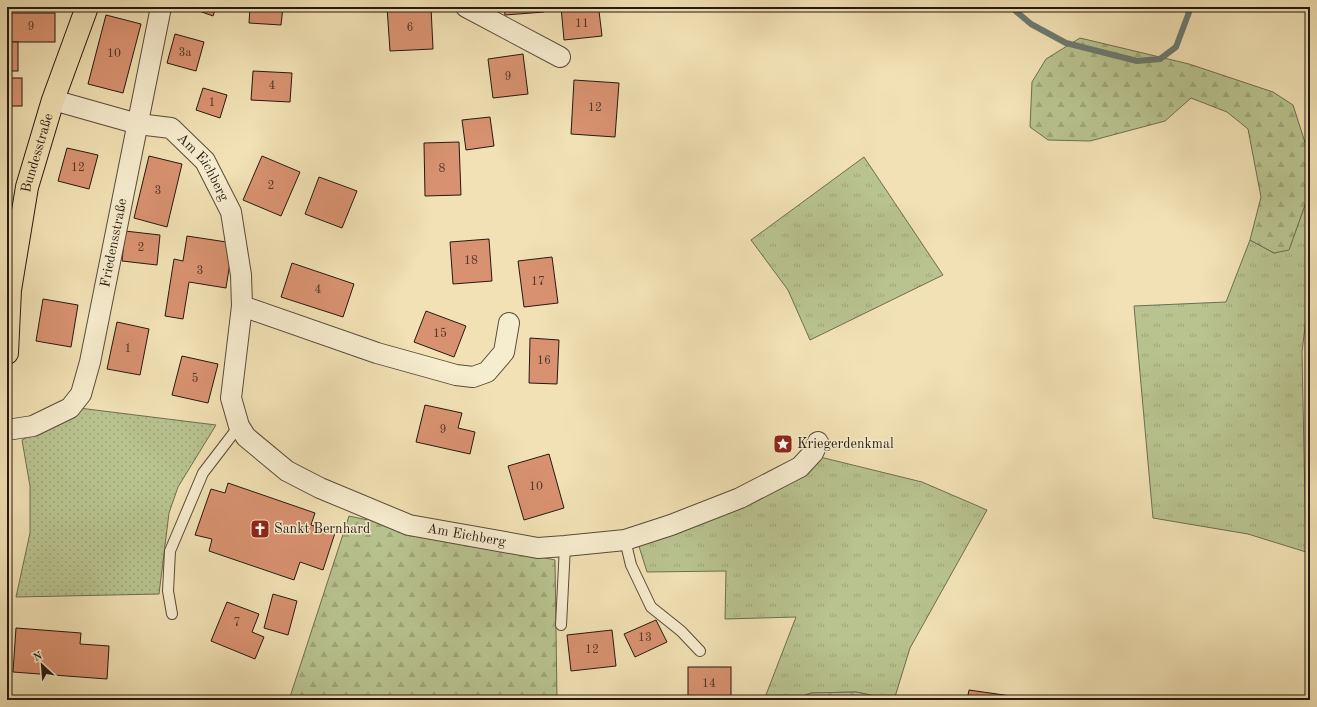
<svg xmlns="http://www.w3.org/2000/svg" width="1317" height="707" font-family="'Old Standard TT',serif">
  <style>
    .grass { fill: url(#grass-tufts); stroke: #6e6e4f }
    .forest { fill: url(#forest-firs); stroke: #6e6e4f }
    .park { fill: url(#park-dots); stroke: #6e6e4f }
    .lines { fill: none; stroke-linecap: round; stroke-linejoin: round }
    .stream { stroke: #6c7b71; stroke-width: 6 }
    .building { fill: #d99271; stroke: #25190f }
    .lane-casing { stroke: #584b38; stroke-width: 12 }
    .street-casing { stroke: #584b38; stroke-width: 22 }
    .primary-casing { stroke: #25190f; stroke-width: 24 }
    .lane { stroke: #f6ecce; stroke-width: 10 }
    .street { stroke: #f6ecce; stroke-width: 20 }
    .primary { stroke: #f1e1b4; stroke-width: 22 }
    .labels { text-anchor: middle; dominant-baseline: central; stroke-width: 3; stroke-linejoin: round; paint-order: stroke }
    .number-label { font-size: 12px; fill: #523728 }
    .street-label { font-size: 14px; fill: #25190f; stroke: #f6ecce }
    .poi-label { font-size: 14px; fill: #25190f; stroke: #f6ecce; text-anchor: start }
  </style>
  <defs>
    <pattern id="grass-tufts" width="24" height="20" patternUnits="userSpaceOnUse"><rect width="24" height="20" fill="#b8c38f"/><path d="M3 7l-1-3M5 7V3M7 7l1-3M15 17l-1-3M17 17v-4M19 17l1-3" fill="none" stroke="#9ea77a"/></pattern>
    <pattern id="forest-firs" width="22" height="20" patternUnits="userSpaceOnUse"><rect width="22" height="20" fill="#b8c38f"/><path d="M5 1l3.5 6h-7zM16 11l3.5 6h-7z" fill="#9ea77a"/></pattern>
    <pattern id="park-dots" width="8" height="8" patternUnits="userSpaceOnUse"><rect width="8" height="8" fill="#b8c38f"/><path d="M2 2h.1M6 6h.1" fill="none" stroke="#9ea77a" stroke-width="1.8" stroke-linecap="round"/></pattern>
  </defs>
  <rect width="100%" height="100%" fill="#f1e1b4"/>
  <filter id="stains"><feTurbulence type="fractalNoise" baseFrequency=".005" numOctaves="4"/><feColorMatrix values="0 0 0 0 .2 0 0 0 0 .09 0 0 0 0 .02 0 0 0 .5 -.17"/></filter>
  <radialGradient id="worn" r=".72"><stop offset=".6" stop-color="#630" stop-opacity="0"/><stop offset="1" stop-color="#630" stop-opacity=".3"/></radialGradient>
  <!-- grass -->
  <g class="grass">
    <polygon points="864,157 943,275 810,340 788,290 751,240"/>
    <polygon points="1310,191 1310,285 1302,352 1306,552 1248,534 1153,518 1134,306 1226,302 1250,240 1274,253 1289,249"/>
    <polygon points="820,457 922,482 987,510 910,648 894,700 856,692 811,693 793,700 764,700 796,617 725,619 726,571 647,572 637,540"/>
  </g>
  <!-- forest -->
  <g class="forest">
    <polygon points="1080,38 1189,64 1273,92 1293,105 1310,158 1310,191 1289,250 1274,253 1250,240 1261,197 1248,129 1227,112 1191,98 1165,121 1090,141 1048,140 1030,127 1032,82 1046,59"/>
    <polygon points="349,516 555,560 557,700 289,700"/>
    <polygon points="856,692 894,700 793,700 811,693"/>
  </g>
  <!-- park -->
  <polygon class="park" points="79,408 216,425 178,487 169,513 159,594 16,597 30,533 30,486 22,440 45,428"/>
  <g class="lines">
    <!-- stream -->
    <polyline class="stream" points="1011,7 1031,24 1066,43 1137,61 1160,59 1176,47 1191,7"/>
  </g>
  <!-- building -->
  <g class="building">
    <polygon points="7,7 35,7 35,9 7,8"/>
    <polygon points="188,7 216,7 213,16"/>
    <polygon points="250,7 283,7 281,25 249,23"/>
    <polygon points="387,7 431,7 433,49 390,51"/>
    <polygon points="504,7 543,7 544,12 505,15"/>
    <polygon points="561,7 612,7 612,10 599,11 602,36 564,40"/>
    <rect x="7" y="13" width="48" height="29"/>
    <polygon points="106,15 141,24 123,93 88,84"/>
    <polygon points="175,34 204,42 196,71 167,63"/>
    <rect x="7" y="42" width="11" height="29"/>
    <polygon points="523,54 528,94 493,98 488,59"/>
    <polygon points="253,71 292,73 290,102 251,100"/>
    <rect x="7" y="78" width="15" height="28"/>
    <polygon points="574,80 619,83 615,137 571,134"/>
    <polygon points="203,88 227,95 220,118 196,110"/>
    <polygon points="490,117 494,146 466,150 462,120"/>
    <polygon points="459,142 461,195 425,196 424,143"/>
    <polygon points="67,148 98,155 89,189 58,181"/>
    <polygon points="149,156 182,164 167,227 134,218"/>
    <polygon points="262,156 300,172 281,216 243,200"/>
    <polygon points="319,177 357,191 342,228 305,214"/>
    <polygon points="125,231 160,235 157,265 122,261"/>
    <polygon points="187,236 233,243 226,288 189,282 183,319 165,316 174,259 183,261"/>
    <polygon points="489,239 492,281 453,284 450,242"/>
    <polygon points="552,257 558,303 524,307 518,261"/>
    <polygon points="292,263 354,284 343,317 281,297"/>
    <polygon points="43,299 78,305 71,347 36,341"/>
    <polygon points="426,311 466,326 454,357 414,342"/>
    <polygon points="117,322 149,329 140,375 107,369"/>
    <polygon points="530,338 559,340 557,384 529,383"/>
    <polygon points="182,356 218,364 208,403 172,395"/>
    <polygon points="425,405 462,413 458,428 475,432 470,454 416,442"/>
    <polygon points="549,454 564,508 524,520 508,466"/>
    <polygon points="228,483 315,513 311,525 335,533 323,570 300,562 294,580 209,551 212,539 195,535 211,489 225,493"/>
    <polygon points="273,594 297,601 288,635 264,628"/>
    <polygon points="227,602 259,614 252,632 264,637 255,659 211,641"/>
    <polygon points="656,620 667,642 635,657 624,634"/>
    <polygon points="16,628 81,633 80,644 109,646 107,679 13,672"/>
    <polygon points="612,630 616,666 571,671 567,635"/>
    <rect x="688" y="667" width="43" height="33"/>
    <polygon points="969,690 1011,696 1013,700 967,700"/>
  </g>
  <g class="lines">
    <!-- lane casing -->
    <g class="lane-casing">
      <g id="lane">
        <polyline points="625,540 631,565 651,607 681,631 700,651"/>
        <polyline points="172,614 168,591 170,551 203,473 239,426"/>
        <polyline points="561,625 565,546"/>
      </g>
    </g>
    <!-- street casing -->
    <g class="street-casing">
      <g id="street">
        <polyline points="466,7 560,57"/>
        <path id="s1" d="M53,100L138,124L171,128L205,161L231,212L241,275L242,306L231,398L239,426L246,437L287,471L320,488L409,525L538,548L565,546L625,540L671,525L740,498L800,467L813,453L818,442"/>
        <polyline points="242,306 377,353 456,375 473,377 487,372 504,352 509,323"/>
        <path id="s2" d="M7,430L33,426L70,408L81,394L90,362L161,7"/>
      </g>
    </g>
    <!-- primary casing -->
    <g class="primary-casing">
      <g id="primary">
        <path id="s3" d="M7,353L10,290L27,187L53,100L87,7"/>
      </g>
    </g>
    <!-- lane -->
    <use href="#lane" class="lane"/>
    <!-- street -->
    <use href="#street" class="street"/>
    <!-- primary -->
    <use href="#primary" class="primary"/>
  </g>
  <!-- icons -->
  <defs>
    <g id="sight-square" transform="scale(1)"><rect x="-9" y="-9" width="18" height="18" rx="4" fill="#8f2418" stroke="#f6ecce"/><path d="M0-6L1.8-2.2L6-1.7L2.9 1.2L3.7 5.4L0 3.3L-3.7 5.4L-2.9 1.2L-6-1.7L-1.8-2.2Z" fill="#fff"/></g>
    <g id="church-square" transform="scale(1)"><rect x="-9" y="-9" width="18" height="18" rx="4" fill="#8f2418" stroke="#f6ecce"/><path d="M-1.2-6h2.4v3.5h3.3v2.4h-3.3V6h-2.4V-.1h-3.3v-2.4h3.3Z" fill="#fff"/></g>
  </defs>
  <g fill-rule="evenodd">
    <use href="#sight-square" x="783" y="444"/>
    <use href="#church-square" x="260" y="529"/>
  </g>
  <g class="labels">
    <!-- number labels -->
    <g class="number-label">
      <text x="582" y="24">11</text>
      <text x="31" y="27">9</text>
      <text x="410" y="28">6</text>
      <text x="185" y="53">3a</text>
      <text x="114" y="54">10</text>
      <text x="508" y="77">9</text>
      <text x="272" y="86">4</text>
      <text x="212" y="103">1</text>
      <text x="595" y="108">12</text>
      <text x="78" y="168">12</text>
      <text x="442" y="169">8</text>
      <text x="271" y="186">2</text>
      <text x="158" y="191">3</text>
      <text x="141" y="248">2</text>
      <text x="471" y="261">18</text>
      <text x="200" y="271">3</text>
      <text x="538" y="282">17</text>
      <text x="318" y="290">4</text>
      <text x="440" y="334">15</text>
      <text x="128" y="349">1</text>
      <text x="544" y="361">16</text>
      <text x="195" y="379">5</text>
      <text x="443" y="430">9</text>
      <text x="536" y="487">10</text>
      <text x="237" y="623">7</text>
      <text x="645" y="638">13</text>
      <text x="592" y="650">12</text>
      <text x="709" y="684">14</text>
    </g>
    <!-- street labels -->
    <g class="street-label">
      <text stroke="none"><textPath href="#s3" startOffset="203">Bundesstraße</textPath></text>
      <text stroke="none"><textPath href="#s1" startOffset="173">Am Eichberg</textPath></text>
      <text stroke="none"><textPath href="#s2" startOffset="240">Friedensstraße</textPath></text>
      <text stroke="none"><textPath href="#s1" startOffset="701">Am Eichberg</textPath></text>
    </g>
    <!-- poi labels -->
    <g class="poi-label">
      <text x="797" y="444">Kriegerdenkmal</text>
      <text x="274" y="529">Sankt Bernhard</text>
    </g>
  </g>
  <!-- margin -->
  <rect width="1317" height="707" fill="none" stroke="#f1e1b4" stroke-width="24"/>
  <rect x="8" y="8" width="1301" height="691" fill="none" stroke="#25190f" stroke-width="2"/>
  <rect x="12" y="12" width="1293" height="683" fill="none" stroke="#25190f"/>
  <!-- north arrow -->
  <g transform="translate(42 665) rotate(334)" stroke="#f6ecce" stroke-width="3" paint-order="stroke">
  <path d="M0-3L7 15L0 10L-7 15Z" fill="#25190f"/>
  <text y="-6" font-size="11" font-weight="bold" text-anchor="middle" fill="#25190f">N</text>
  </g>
  <rect width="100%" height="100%" filter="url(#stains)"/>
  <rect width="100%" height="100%" fill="url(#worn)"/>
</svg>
